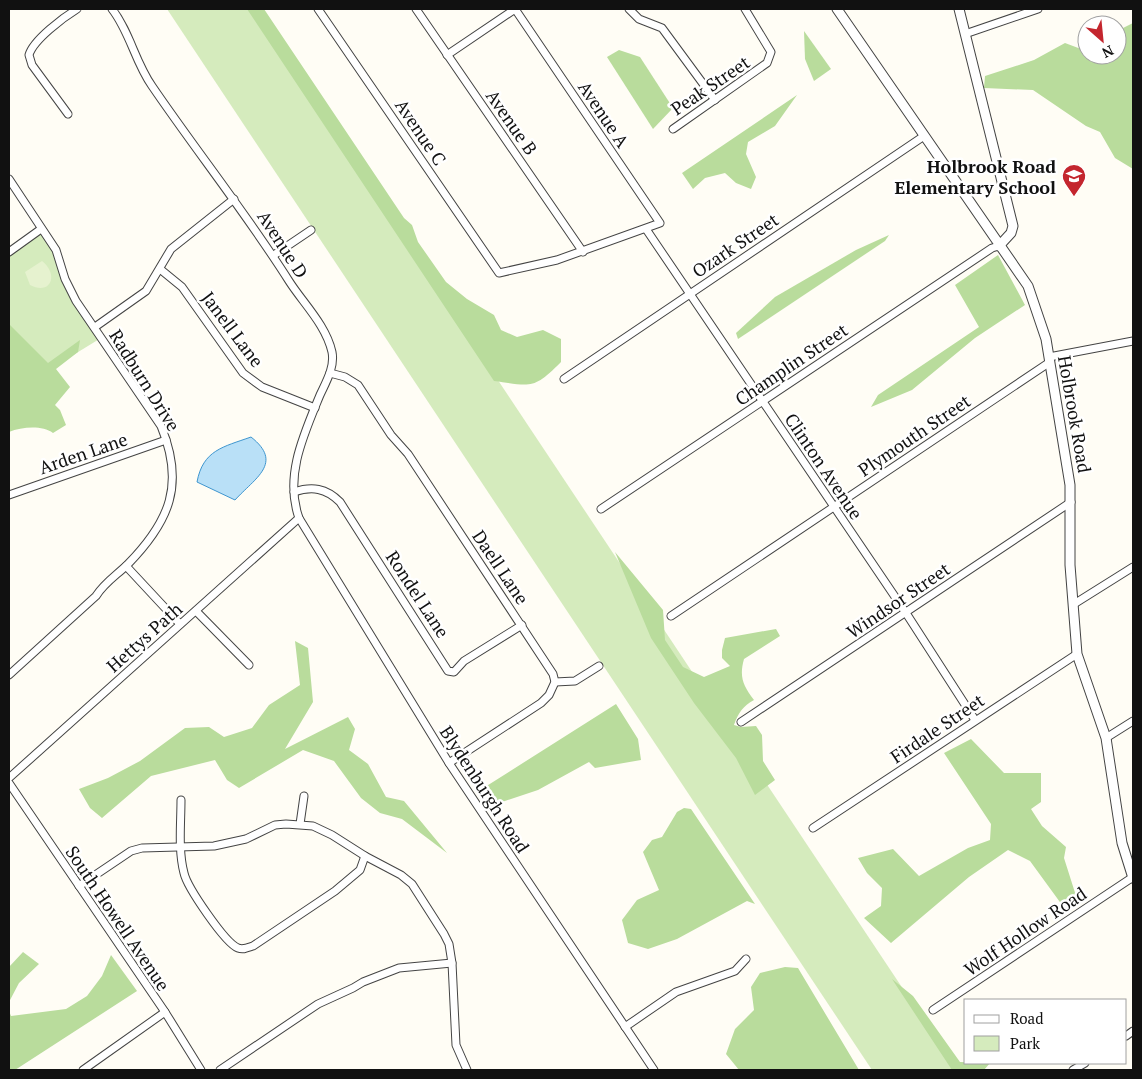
<svg xmlns="http://www.w3.org/2000/svg" width="1142" height="1079" font-family="'PT Serif',serif">
  <style>
    .green { fill: #d5ebbd }
    .forest { fill: #b9dc9c }
    .pitch { fill: #e6f2cf }
    .water { fill: #b9e0f7; stroke: #3f96cf }
    .lines { fill: none; stroke-linecap: round; stroke-linejoin: round }
    .minor-casing { stroke: #444; stroke-width: 9 }
    .tertiary-casing { stroke: #444; stroke-width: 11 }
    .minor { stroke: #fff; stroke-width: 7 }
    .tertiary { stroke: #fff; stroke-width: 9 }
    .labels { text-anchor: middle; dominant-baseline: central; stroke-width: 5; stroke-linejoin: round; paint-order: stroke }
    .street-label { font-size: 18px; fill: #111; stroke: #fff }
    .poi-label { font-size: 18px; font-weight: bold; fill: #111; stroke: #fff; text-anchor: end }
  </style>
  <rect width="100%" height="100%" fill="#fffdf5"/>
  <!-- green -->
  <g class="green">
    <polygon points="167,9 251,9 957,1070 872,1070"/>
    <polygon points="41,232 56,250 65,279 101,338 52,368 9,328 9,255"/>
  </g>
  <!-- forest -->
  <g class="forest">
    <path d="M247,9H264L404,218L412,225L418,242L446,282L467,299L494,315L501,330L517,337L543,330L561,339V362C533,390 532,386 494,381Z"/>
    <polygon points="1133,23 1133,169 1115,158 1100,132 1086,126 1033,90 984,88 985,76 1034,60 1065,43 1081,49 1087,46 1087,55 1117,55 1117,31"/>
    <polygon points="804,31 831,69 814,81 805,59"/>
    <polygon points="619,50 640,57 673,108 653,129 607,57"/>
    <polygon points="797,95 775,126 748,142 746,154 756,177 751,189 736,183 725,173 705,178 693,189 682,173"/>
    <polygon points="889,235 885,241 738,339 736,333 775,297 856,250"/>
    <polygon points="998,255 1025,305 975,338 912,390 871,407 878,395 979,327 955,285"/>
    <path d="M9,324L48,363L80,340L78,352L56,369L70,387L55,405L60,410L66,425L53,433C42,425 22,427 9,432Z"/>
    <path d="M615,552L663,610L665,640L683,667L704,677L730,666L722,658V650L725,638L776,629L780,636L744,659C739,677 743,685 754,700C743,706 738,713 734,725L741,727L756,726L762,735L763,761L775,780L755,795L736,758L694,703L651,638Z"/>
    <polygon points="295,641 308,648 313,702 285,749 348,717 355,729 349,750 368,764 386,797 404,801 447,853 402,819 380,813 361,798 334,761 303,750 239,788 227,780 215,760 151,776 102,818 90,808 79,789 108,778 140,761 185,728 209,727 224,737 252,728 269,705 300,685"/>
    <polygon points="616,704 638,739 641,760 595,768 589,762 538,790 499,803 485,787"/>
    <polygon points="971,739 1004,773 1041,773 1041,802 1031,809 1042,826 1066,847 1064,858 1077,899 1065,909 1030,861 1008,850 969,877 891,943 864,918 881,906 882,888 867,873 858,858 893,849 919,876 968,848 990,840 991,824 944,753"/>
    <polygon points="684,808 691,809 755,904 747,901 677,939 648,949 628,943 622,920 637,900 659,890 643,852 652,840 662,837 677,812"/>
    <polygon points="23,952 39,964 19,983 9,1002 9,967"/>
    <polygon points="111,955 137,991 15,1070 9,1070 9,1011 11,1016 66,1009 87,996 102,976"/>
    <polygon points="785,967 798,968 859,1070 739,1070 726,1054 735,1029 754,1010 751,987 760,973"/>
    <polygon points="892,979 913,996 960,1062 990,1063 984,1070 952,1070"/>
  </g>
  <!-- pitch -->
  <path class="pitch" d="M42,261C59,274 51,296 30,285L25,272Z"/>
  <!-- water -->
  <path class="water" d="M251,437C284,463 255,478 235,500L197,482C203,450 223,447 251,437Z"/>
  <g class="lines">
    <!-- minor casing -->
    <g class="minor-casing">
      <g id="minor">
        <path d="M112,9C130,32 135,62 152,86C197,152 246,213 289,281C303,303 326,325 332,352C335,367 326,382 320,395C304,434 284,476 299,518L449,763L654,1070"/>
        <polyline points="318,9 499,273 557,260 660,223 515,9"/>
        <polyline points="416,9 583,252"/>
        <polyline points="629,9 639,19 662,28 715,100"/>
        <polyline points="965,34 1038,9"/>
        <polyline points="447,55 515,9"/>
        <path d="M68,114L32,65L29,55C33,40 64,17 77,9"/>
        <polyline points="673,129 767,63 771,52 745,9"/>
        <path d="M9,179L56,250L65,279L76,301L161,426C185,484 170,521 128,564C117,575 105,582 96,596L9,675"/>
        <polyline points="646,229 906,613 975,720"/>
        <polyline points="9,252 41,229"/>
        <polyline points="274,255 311,230"/>
        <polyline points="160,269 182,287 243,373 262,387 315,408"/>
        <polyline points="95,327 146,291 171,249 234,199"/>
        <polyline points="1049,357 1133,341"/>
        <polyline points="330,373 345,377 358,385 391,435 408,454 553,674 555,682 549,695 541,703 449,763"/>
        <polyline points="564,379 924,136"/>
        <path d="M294,492C312,486 326,488 340,502L448,671L454,672L464,661L522,625"/>
        <polyline points="9,495 166,440"/>
        <polyline points="601,509 992,248 999,246"/>
        <polyline points="126,566 180,624"/>
        <polyline points="1074,604 1133,567"/>
        <polyline points="196,611 249,665"/>
        <polyline points="671,616 1050,362"/>
        <polyline points="555,682 575,681 599,666"/>
        <polyline points="741,722 1071,502"/>
        <polyline points="1106,738 1133,721"/>
        <polyline points="9,778 299,518"/>
        <polyline points="9,783 165,1012 201,1070"/>
        <path d="M181,800C181,824 178,850 184,873C187,887 225,943 238,948C243,950 247,948 253,946L335,891L360,870L365,856"/>
        <polyline points="300,824 304,796"/>
        <polyline points="813,828 1077,654"/>
        <polyline points="79,886 131,851 142,848 214,846 246,839 275,825 286,824 313,826 332,835 365,856 401,875 412,884 444,934 449,944 452,963 456,1045 467,1070"/>
        <polyline points="933,1010 1133,877"/>
        <polyline points="625,1027 676,992 735,971 746,959"/>
        <polyline points="1126,1036 1133,1031"/>
        <polyline points="83,1070 165,1012"/>
        <polyline points="220,1070 318,1004 353,988 363,982 399,968 452,963"/>
        <polyline points="1073,1070 1085,1063"/>
      </g>
    </g>
    <!-- tertiary casing -->
    <g class="tertiary-casing">
      <g id="tertiary">
        <polyline points="837,9 1028,286 1046,339 1070,485 1070,565 1077,654 1106,738 1122,843 1133,878"/>
        <polyline points="959,9 1013,226 1011,233 999,246"/>
      </g>
    </g>
    <!-- minor -->
    <use href="#minor" class="minor"/>
    <!-- tertiary -->
    <use href="#tertiary" class="tertiary"/>
  </g>
  <!-- icons -->
  <defs>
    <g id="school-pin" transform="scale(1.25)"><path d="M0 17L-7.5 6A9.5 9.5 0 1 1 7.5 6Z" fill="#c4262e" stroke="#fff"/><path d="M0-5L7-2L0 1L-7-2ZM-4 1L0 2.5L4 1V4Q0 6-4 4Z" fill="#fff"/></g>
  </defs>
  <g fill-rule="evenodd">
    <use href="#school-pin" x="1074" y="176"/>
  </g>
  <g class="labels">
    <!-- street labels -->
    <g class="street-label">
      <text transform="translate(710 85) rotate(-34)">Peak Street</text>
      <text transform="translate(604 114) rotate(56)">Avenue A</text>
      <text transform="translate(512 122) rotate(55)">Avenue B</text>
      <text transform="translate(421 132) rotate(56)">Avenue C</text>
      <text transform="translate(283 244) rotate(57)">Avenue D</text>
      <text transform="translate(735 245) rotate(-34)">Ozark Street</text>
      <text transform="translate(233 329) rotate(53)">Janell Lane</text>
      <text transform="translate(791 364) rotate(-34)">Champlin Street</text>
      <text transform="translate(145 380) rotate(58)">Radburn Drive</text>
      <text transform="translate(1075 414) rotate(80)">Holbrook Road</text>
      <text transform="translate(914 435) rotate(-34)">Plymouth Street</text>
      <text transform="translate(83 453) rotate(-19)">Arden Lane</text>
      <text transform="translate(824 466) rotate(56)">Clinton Avenue</text>
      <text transform="translate(501 567) rotate(56)">Daell Lane</text>
      <text transform="translate(418 594) rotate(57)">Rondel Lane</text>
      <text transform="translate(898 600) rotate(-34)">Windsor Street</text>
      <text transform="translate(144 637) rotate(-42)">Hettys Path</text>
      <text transform="translate(937 728) rotate(-34)">Firdale Street</text>
      <text transform="translate(485 789) rotate(57)">Blydenburgh Road</text>
      <text transform="translate(118 918) rotate(56)">South Howell Avenue</text>
      <text transform="translate(1025 931) rotate(-34)">Wolf Hollow Road</text>
    </g>
    <!-- poi labels -->
    <g class="poi-label">
      <text x="1056" y="166">Holbrook Road<tspan x="1056" dy="21">Elementary School</tspan></text>
    </g>
  </g>
  <!-- border -->
  <rect width="1142" height="1079" fill="none" stroke="#111111" stroke-width="20"/>
  <!-- legend -->
  <rect x="964" y="999" width="162" height="65" fill="#ffffff" stroke="#a0a0a0"/>
  <rect x="974" y="1015" width="25" height="8" fill="#ffffff" stroke="#a0a0a0"/>
  <text x="1010" y="1024" font-size="15" fill="#111111">Road</text>
  <rect x="974" y="1036" width="25" height="15" fill="#d5ebbd" stroke="#a0a0a0"/>
  <text x="1010" y="1049" font-size="15" fill="#111111">Park</text>
  <!-- north arrow -->
  <g transform="translate(1102 40) rotate(153)"><circle r="24" fill="#ffffff" stroke="#a0a0a0"/>
  <path d="M0-4L9 19L0 12L-9 19Z" fill="#c4262e"/>
  <text y="-8" font-size="14" font-weight="bold" text-anchor="middle" fill="#111111">N</text>
  </g>
</svg>
